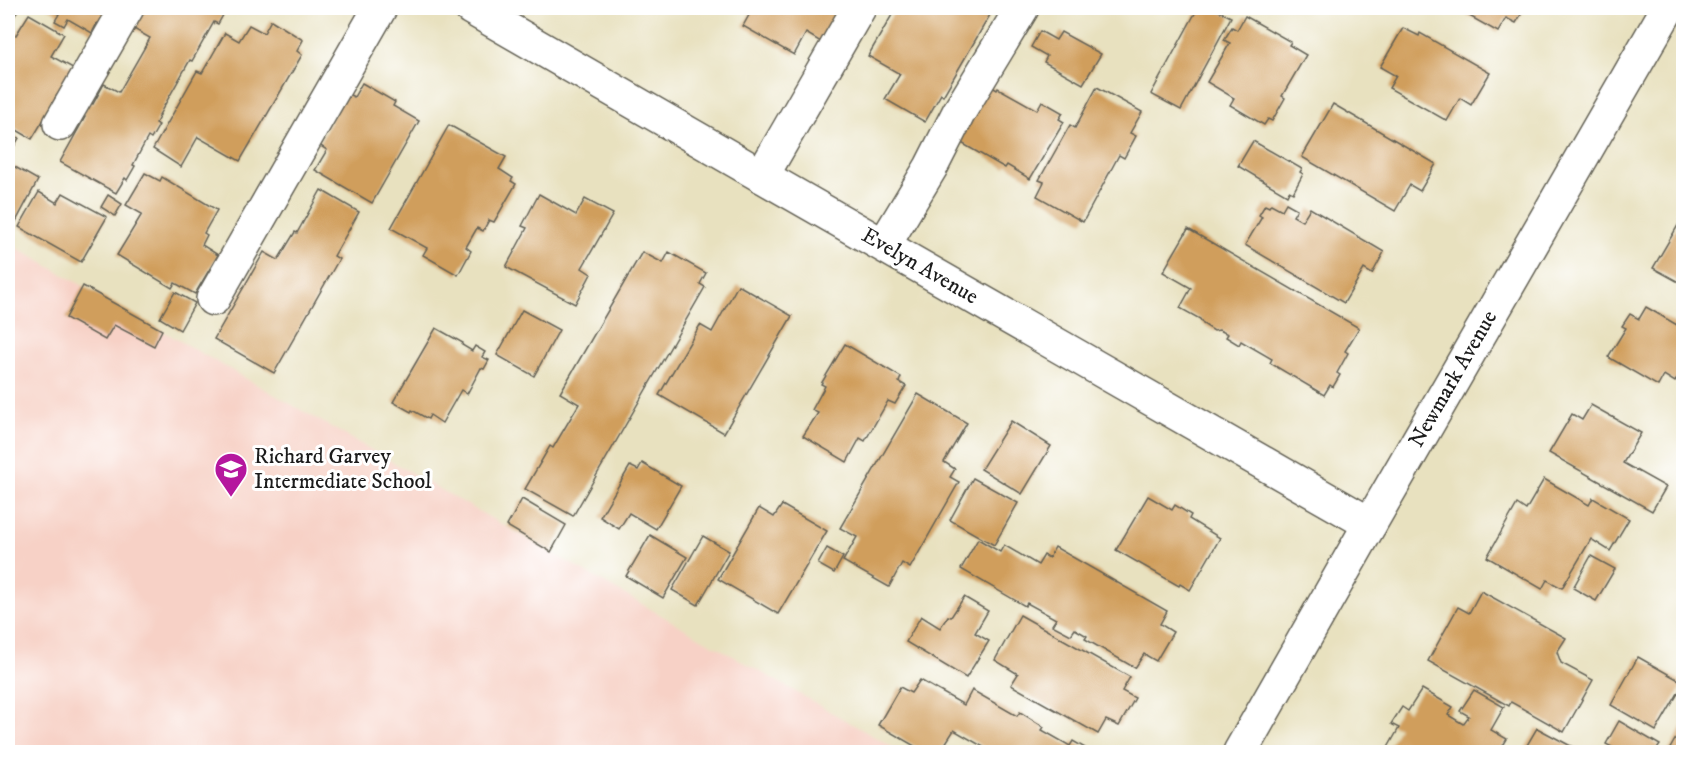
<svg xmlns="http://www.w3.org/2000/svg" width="1691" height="760" font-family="'IM FELL DW Pica',serif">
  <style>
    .built { fill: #f7d1c6 }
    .building { fill: #d09e5b }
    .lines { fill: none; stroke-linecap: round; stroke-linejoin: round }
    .minor-casing { stroke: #636155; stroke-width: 36 }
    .minor { stroke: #fff; stroke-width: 33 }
    .labels { text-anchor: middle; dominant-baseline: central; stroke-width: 6; stroke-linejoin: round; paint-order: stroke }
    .street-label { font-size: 22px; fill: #1c1c1c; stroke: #fff }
    .poi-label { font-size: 22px; fill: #1c1c1c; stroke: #fff; text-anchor: start }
  </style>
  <rect width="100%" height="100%" fill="#fff"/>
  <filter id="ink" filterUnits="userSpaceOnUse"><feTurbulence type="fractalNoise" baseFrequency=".0167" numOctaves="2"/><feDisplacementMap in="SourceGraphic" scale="12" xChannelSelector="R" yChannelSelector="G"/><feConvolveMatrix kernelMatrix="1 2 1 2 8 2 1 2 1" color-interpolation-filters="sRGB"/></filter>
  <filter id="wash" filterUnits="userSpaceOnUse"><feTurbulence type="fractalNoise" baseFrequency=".008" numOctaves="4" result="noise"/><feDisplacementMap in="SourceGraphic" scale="24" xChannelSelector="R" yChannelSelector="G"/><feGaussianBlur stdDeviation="1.35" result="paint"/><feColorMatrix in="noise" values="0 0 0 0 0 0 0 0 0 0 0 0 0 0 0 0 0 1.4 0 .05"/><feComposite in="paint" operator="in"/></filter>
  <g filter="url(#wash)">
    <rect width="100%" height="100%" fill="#e8e1bf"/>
    <!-- built -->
    <polygon class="built" points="8,243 901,752 8,752"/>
    <g id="blocks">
      <!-- building -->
      <g class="building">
        <polygon points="8,8 19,8 8,28"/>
        <polygon points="48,8 107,8 105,12 108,13 101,25 97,23 92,33 68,19 64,26 55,21 59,14"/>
        <polygon points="143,8 222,8 219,13 223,15 218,24 214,22 192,61 190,60 159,115 160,115 156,123 159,125 151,139 148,137 133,165 135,166 127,180 125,178 116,193 60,162 85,117 81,115 88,102 93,104 104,84 119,92 150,38 132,28"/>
        <polygon points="753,8 854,8 831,48 806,33 794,55 743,26"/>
        <polygon points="896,8 994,8 943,96 941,94 925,122 885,99 900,74 868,56"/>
        <polygon points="1198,8 1213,8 1231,17 1181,110 1151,94"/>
        <polygon points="1455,8 1525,8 1516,23 1506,18 1498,32"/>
        <polygon points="29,14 64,34 51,56 73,68 69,75 73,77 62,96 58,94 55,98 60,100 54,111 50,109 32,139 8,125 8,44 13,34 16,35"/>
        <polygon points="1245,16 1291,42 1289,45 1306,55 1282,96 1285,98 1272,121 1268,119 1264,125 1230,105 1234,98 1207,82 1230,43 1224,40 1232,27 1237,30"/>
        <polygon points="271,20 303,40 297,51 302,55 240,161 198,137 181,167 153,149 197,71 202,73 225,33 239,41 249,25 264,33"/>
        <polygon points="1403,28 1419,36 1420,33 1490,73 1471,105 1460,98 1447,121 1389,88 1396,76 1380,67"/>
        <polygon points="1040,31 1056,40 1061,32 1101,54 1083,84 1044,62 1047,56 1031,47"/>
        <polygon points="362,83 395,102 393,106 419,121 372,203 315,170 327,150 319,145 344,92 354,97"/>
        <polygon points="987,84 997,90 998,88 1037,110 1042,101 1063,113 1059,119 1064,122 1030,179 1007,165 1005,168 951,137"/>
        <polygon points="1097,87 1142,112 1130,133 1136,136 1124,158 1119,155 1083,222 1037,196 1044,182 1039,180 1070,125 1075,128"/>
        <polygon points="1333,104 1436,164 1420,191 1410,185 1395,211 1302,157"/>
        <polygon points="449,125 506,157 499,169 513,178 511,181 516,184 494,222 489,220 483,231 477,228 466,247 471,251 458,275 423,255 427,248 391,228"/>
        <polygon points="8,132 19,138 8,157"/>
        <polygon points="1253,141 1302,169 1300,172 1303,174 1293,193 1289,191 1287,195 1238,166"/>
        <polygon points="8,163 38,180 14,225 8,222"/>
        <polygon points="145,173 160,181 162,177 217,210 204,233 207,235 202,245 218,255 195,294 175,283 172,288 117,255 142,214 126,205"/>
        <polygon points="321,190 359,212 334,256 339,259 274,373 214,339 264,252 278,260 295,232 297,233"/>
        <polygon points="39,192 57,203 63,193 107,217 81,262 19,227"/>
        <polygon points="539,194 576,215 585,199 613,214 582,268 591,274 575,304 506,267 527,228 522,226"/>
        <polygon points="108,195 122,204 115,216 101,207"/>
        <polygon points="1286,203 1297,209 1293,216 1302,221 1310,208 1384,252 1372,274 1364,269 1344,303 1245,245 1262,217 1259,215 1265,205 1269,207 1271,204 1282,210"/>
        <polygon points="1684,215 1684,285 1653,268"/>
        <polygon points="1188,229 1359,328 1345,351 1348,353 1337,373 1340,375 1333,387 1330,385 1324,395 1270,363 1272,359 1241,341 1239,345 1226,337 1228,334 1219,330 1214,331 1203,324 1200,319 1180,308 1191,288 1163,272"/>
        <polygon points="642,252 663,263 669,252 706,273 700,284 705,287 573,516 525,489 550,446 553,448 579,404 560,393"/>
        <polygon points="738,285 792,316 724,433 659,395 700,325 712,332"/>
        <polygon points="83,286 162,330 154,346 114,325 105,340 66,318"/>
        <polygon points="175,292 195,303 180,330 160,318"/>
        <polygon points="1646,307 1684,329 1684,367 1675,382 1664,375 1658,386 1608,357 1626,328 1622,326 1630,314 1639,319"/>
        <polygon points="522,310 559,330 534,376 497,355"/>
        <polygon points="436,328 463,343 462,345 472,351 475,346 485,352 482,357 489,360 484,369 481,368 467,394 461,390 442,423 430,415 428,419 412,410 411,412 393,402"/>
        <polygon points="845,344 901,377 899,382 906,386 895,404 888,401 865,441 860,438 847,462 803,436 818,413 812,410 825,386 821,384"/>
        <polygon points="918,394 967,423 944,462 955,469 950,477 959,482 910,568 902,563 889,587 843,561 857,537 840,528"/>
        <polygon points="1591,405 1641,433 1623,463 1666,487 1652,511 1549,453 1572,414 1582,420"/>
        <polygon points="1011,421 1051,446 1022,494 981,469"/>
        <polygon points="642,463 681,486 656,529 629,513 619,529 600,517 630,466 638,470"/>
        <polygon points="973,478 1018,503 994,545 950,520"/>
        <polygon points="1544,479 1589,505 1593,498 1629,519 1610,551 1591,539 1562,588 1547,580 1542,589 1487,557 1517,504 1526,510"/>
        <polygon points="1148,496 1172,510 1175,505 1191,515 1189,519 1220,538 1190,590 1180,584 1179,586 1116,550"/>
        <polygon points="522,499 566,525 551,552 507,526"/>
        <polygon points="782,505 827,531 778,614 718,579 759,508 774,517"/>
        <polygon points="650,535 687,557 663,598 626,576"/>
        <polygon points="703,536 729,551 698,605 672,590"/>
        <polygon points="978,539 1000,552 1004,545 1038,565 1044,555 1049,558 1055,547 1167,611 1160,624 1173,632 1156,661 1144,654 1135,668 1085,639 1087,636 1075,629 1071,635 1052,625 1056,619 1027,603 1025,606 961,569"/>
        <polygon points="827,548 843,557 834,573 818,564"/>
        <polygon points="1591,556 1615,569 1596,601 1573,588"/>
        <polygon points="1481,591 1566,638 1557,652 1561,663 1593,680 1564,732 1511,702 1509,706 1428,661 1458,607 1469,613"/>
        <polygon points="964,597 988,611 975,633 989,641 966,678 906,642 921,616 940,628 948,616 951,617"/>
        <polygon points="1020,615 1130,677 1122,691 1135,698 1119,726 1106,720 1098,734 1011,685 1018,674 995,660"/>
        <polygon points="1638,657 1684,683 1656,731 1611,705"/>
        <polygon points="920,680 964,705 972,690 1017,716 1020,712 1044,727 1042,730 1070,746 1073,741 1092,752 992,752 954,730 940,752 925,752 878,725 900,687 911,693"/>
        <polygon points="1422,689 1453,707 1448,715 1463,724 1469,716 1460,711 1474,690 1504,707 1491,730 1507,739 1499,752 1389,752 1386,751 1399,728 1391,724 1402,707 1408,711"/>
        <polygon points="1619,721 1660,745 1655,752 1621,752 1606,744"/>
        <polygon points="1684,724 1684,752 1668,752"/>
        <polygon points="1537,728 1582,752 1523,752"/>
      </g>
    </g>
  </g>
  <g filter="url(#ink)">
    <use href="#blocks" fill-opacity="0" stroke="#636155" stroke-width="1.5"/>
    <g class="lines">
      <!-- minor casing -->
      <g class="minor-casing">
        <g id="minor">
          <polyline points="471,8 762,176 1370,524"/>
          <polyline points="60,124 127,8"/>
          <polyline points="762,176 859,8"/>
          <polyline points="884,245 931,167 959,112 1022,8"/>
          <polyline points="213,299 380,8"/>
          <polyline points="1240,752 1370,524 1668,8"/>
        </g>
      </g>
      <!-- minor -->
      <use href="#minor" class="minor"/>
    </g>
  </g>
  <!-- icons -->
  <defs>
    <g id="school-pin" transform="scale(1.725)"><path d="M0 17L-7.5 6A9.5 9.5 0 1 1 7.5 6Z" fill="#b5179e" stroke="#fff"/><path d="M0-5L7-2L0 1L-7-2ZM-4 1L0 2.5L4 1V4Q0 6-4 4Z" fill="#fff"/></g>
  </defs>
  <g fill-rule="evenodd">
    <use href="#school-pin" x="231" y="469"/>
  </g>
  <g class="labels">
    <!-- street labels -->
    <g class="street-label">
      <text transform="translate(920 266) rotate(30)">Evelyn Avenue</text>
      <text transform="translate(1453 379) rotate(-60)">Newmark Avenue</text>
    </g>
    <!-- poi labels -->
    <g class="poi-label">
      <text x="254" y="456">Richard Garvey<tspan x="254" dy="25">Intermediate School</tspan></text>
    </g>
  </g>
  <!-- margin -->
  <rect width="1691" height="760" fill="none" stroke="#fff" stroke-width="30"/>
</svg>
